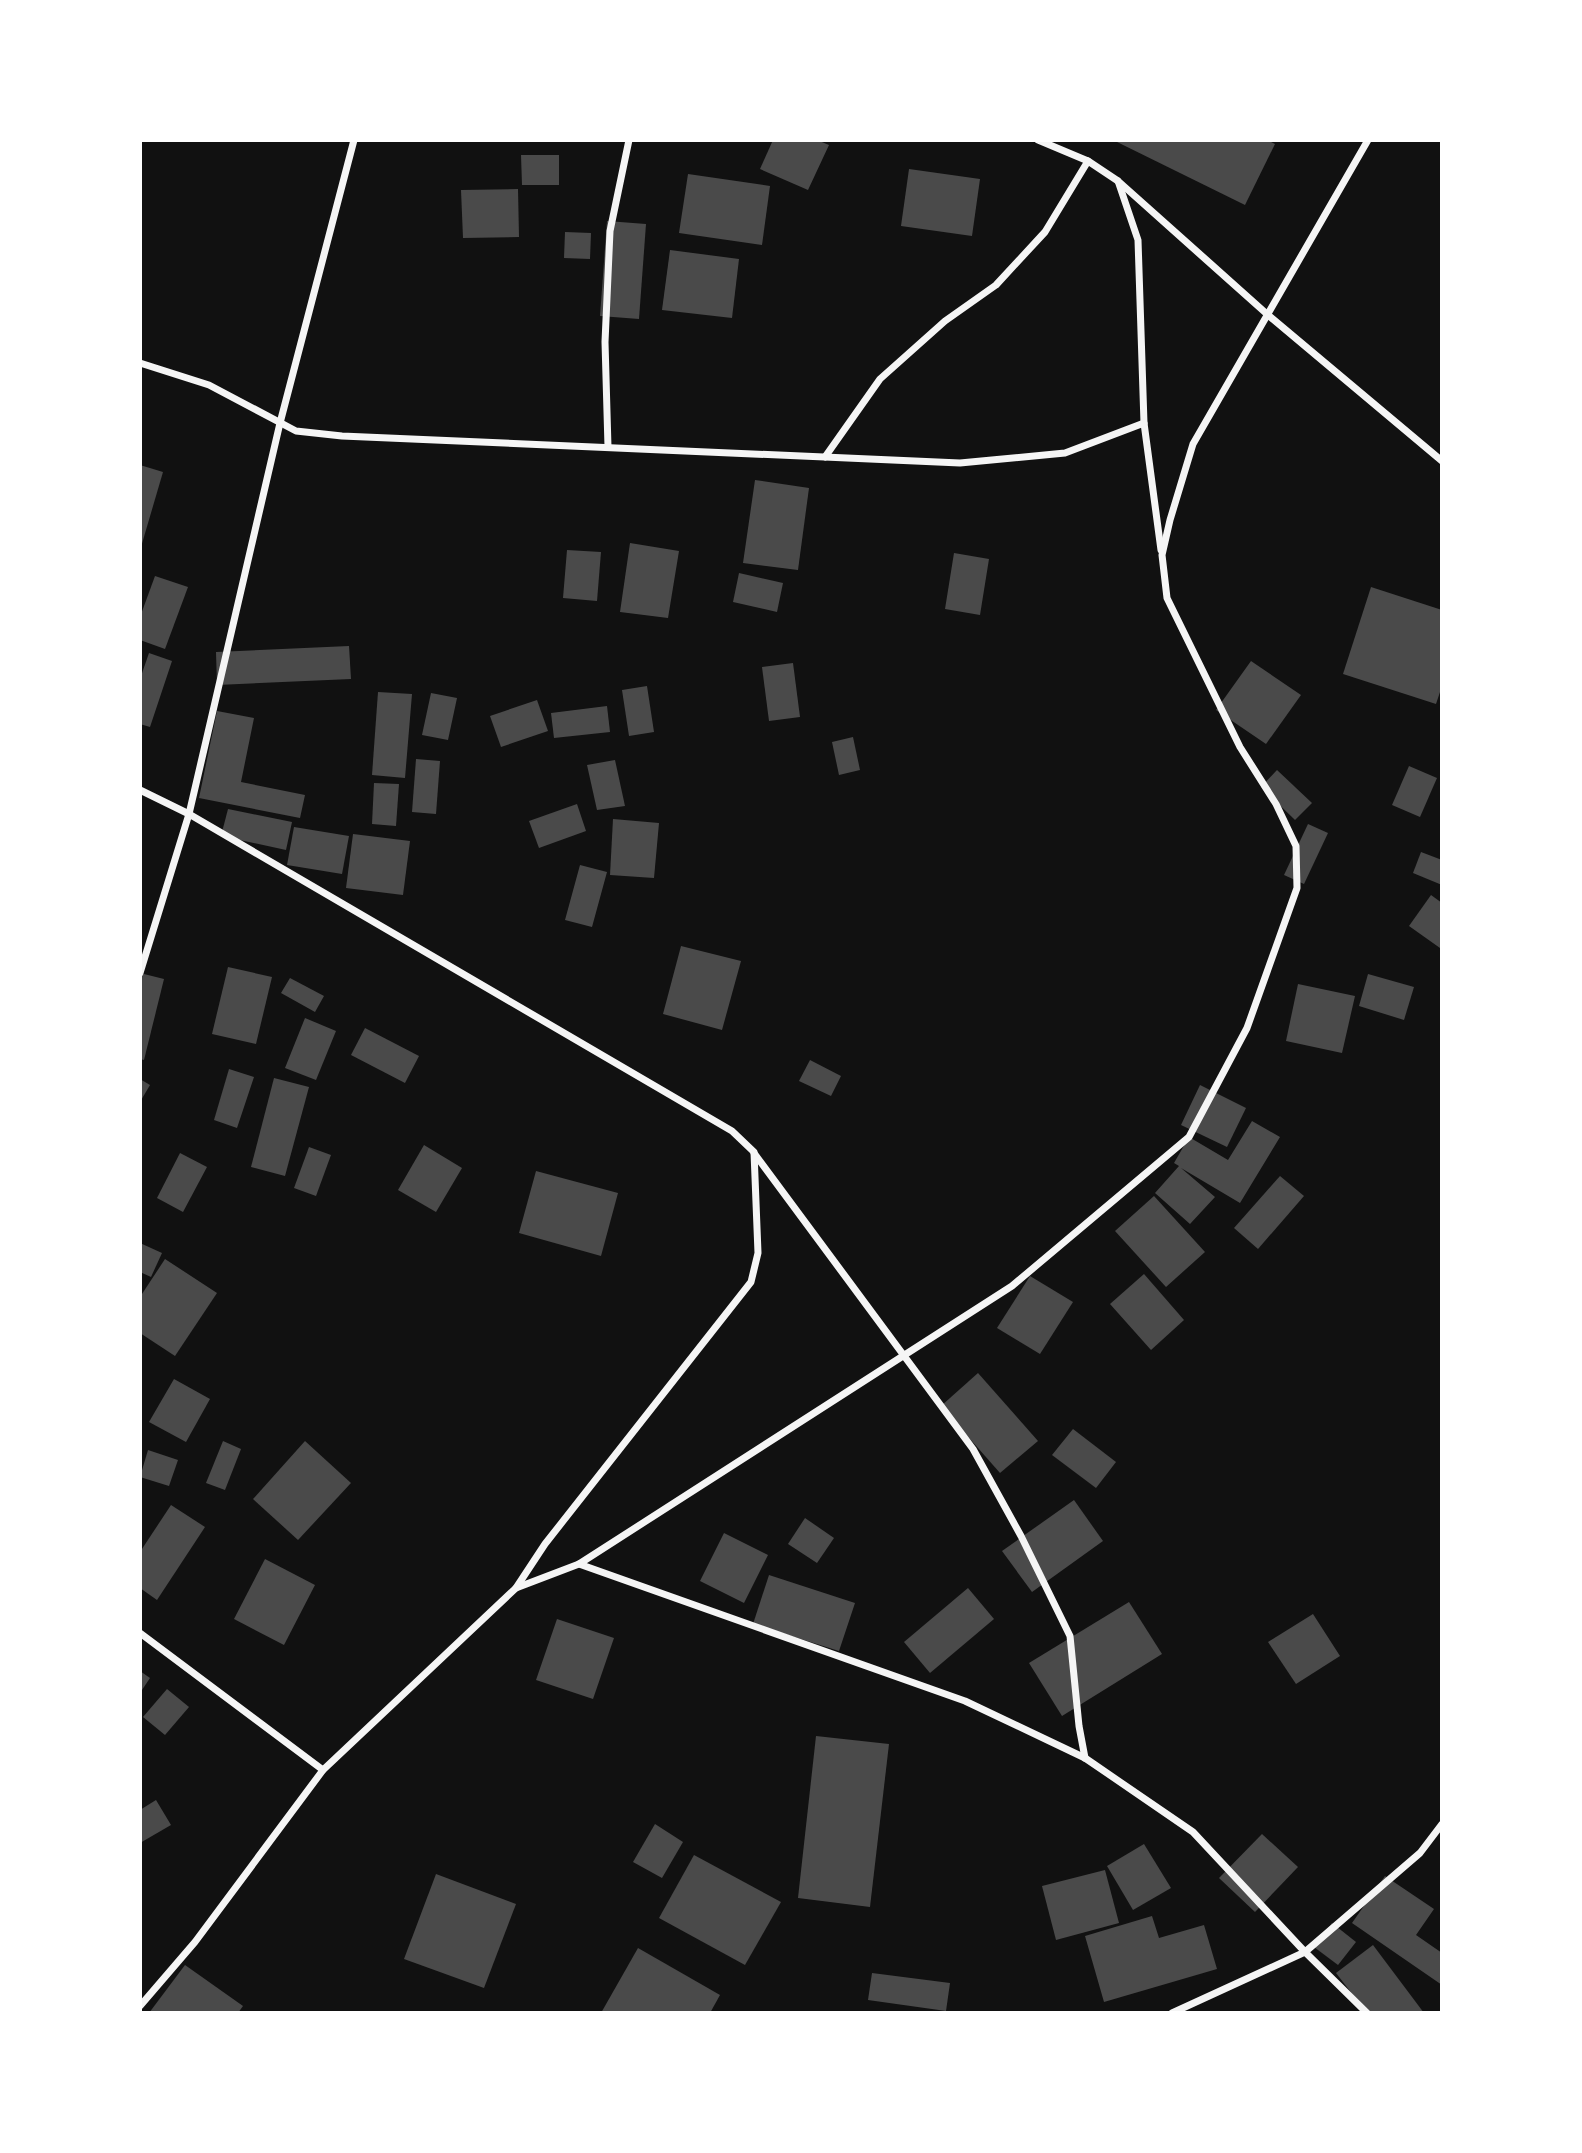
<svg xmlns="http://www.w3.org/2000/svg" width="1582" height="2153" font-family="Ubuntu,sans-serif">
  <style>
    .building { fill: #4a4a4a }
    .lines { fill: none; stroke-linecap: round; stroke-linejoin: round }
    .minor { stroke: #f5f5f5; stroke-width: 7 }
  </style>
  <rect width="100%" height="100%" fill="#111"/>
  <!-- building -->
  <g class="building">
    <polygon points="773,140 817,140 829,145 808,190 760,169"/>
    <polygon points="1113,140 1267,140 1275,144 1245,205"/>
    <polygon points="521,155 559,155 559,185 522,185"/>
    <polygon points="909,169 980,179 972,236 901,226"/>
    <polygon points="688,174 770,186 762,245 679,233"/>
    <polygon points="518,189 519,237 463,238 461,190"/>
    <polygon points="607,221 646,224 639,319 600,316"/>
    <polygon points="565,232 591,233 590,259 564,258"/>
    <polygon points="670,250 739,259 732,318 662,310"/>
    <polygon points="140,465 163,472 141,547 140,547"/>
    <polygon points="755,480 809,488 798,570 743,563"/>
    <polygon points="630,543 679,551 668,618 620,612"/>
    <polygon points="567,550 601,552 597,601 563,598"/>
    <polygon points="954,553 989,559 980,615 945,609"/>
    <polygon points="739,573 783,583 777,612 733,602"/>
    <polygon points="155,576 188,587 165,649 140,640 140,617"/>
    <polygon points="1371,587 1442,610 1442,686 1436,704 1343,674"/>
    <polygon points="349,646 351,679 217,685 216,652"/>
    <polygon points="149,653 172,661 150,727 140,724 140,679"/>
    <polygon points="1251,661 1301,695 1266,744 1216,710"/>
    <polygon points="793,663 800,717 769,721 762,667"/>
    <polygon points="647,686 654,732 629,736 622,690"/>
    <polygon points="378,692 412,694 405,778 372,775"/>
    <polygon points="431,693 457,698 448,740 422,735"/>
    <polygon points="537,700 548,731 501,747 490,716"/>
    <polygon points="607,706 610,732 554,738 551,713"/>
    <polygon points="217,711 254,718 241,782 305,795 300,818 199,798"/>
    <polygon points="853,737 860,770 839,775 832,742"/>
    <polygon points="416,759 440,761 436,814 412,812"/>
    <polygon points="615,760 625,806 597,810 587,765"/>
    <polygon points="1409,766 1437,778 1420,817 1392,805"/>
    <polygon points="1277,770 1312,803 1295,820 1261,787"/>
    <polygon points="374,783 399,784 396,826 372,824"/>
    <polygon points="577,804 586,831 539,848 529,821"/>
    <polygon points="228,809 292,822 286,850 221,836"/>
    <polygon points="613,819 659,823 654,878 610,875"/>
    <polygon points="1308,824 1328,833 1304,884 1284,875"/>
    <polygon points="294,827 349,836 342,874 287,865"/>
    <polygon points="353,834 410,841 403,895 346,888"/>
    <polygon points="1421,852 1442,860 1442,885 1413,873"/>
    <polygon points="580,865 607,872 592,927 565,920"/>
    <polygon points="1431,895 1442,903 1440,948 1409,926"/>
    <polygon points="681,946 741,961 722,1030 663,1014"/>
    <polygon points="228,967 272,977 256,1044 212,1034"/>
    <polygon points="140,973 164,979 144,1060 140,1059"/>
    <polygon points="1368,974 1414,987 1404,1020 1359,1006"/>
    <polygon points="290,978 324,996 315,1012 281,993"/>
    <polygon points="1298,984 1355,996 1342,1053 1286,1041"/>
    <polygon points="305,1018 336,1031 316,1080 285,1068"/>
    <polygon points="365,1028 419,1056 405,1083 351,1055"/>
    <polygon points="810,1060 841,1076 831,1096 799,1081"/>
    <polygon points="229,1069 254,1077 237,1128 214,1120"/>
    <polygon points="274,1078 309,1087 285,1176 251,1167"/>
    <polygon points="140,1079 150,1085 140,1102"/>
    <polygon points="1200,1085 1246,1108 1227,1147 1181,1125"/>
    <polygon points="1252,1121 1280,1137 1240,1203 1181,1168 1215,1197 1190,1224 1155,1193 1179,1166 1174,1163 1189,1137 1228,1160"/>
    <polygon points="424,1145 462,1168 436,1212 398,1190"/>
    <polygon points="309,1147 331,1155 316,1196 294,1188"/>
    <polygon points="180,1153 207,1167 183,1212 157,1198"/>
    <polygon points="536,1171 618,1193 601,1256 519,1233"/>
    <polygon points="1280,1176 1304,1196 1258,1249 1234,1228"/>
    <polygon points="1154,1196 1205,1252 1166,1287 1115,1231"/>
    <polygon points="140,1243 162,1253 151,1277 140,1272"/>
    <polygon points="165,1259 217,1293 175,1356 140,1333 140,1297"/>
    <polygon points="1144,1274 1184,1320 1151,1350 1110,1304"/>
    <polygon points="1030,1276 1073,1302 1040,1354 997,1328"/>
    <polygon points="978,1373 1038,1441 1000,1473 941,1406"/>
    <polygon points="174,1379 210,1399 186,1442 149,1422"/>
    <polygon points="1073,1429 1116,1462 1096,1488 1052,1455"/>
    <polygon points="223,1441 241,1449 225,1490 206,1483"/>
    <polygon points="305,1441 351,1483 298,1540 253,1499"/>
    <polygon points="148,1450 178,1460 169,1486 140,1477"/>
    <polygon points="1074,1500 1103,1541 1032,1592 1002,1551"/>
    <polygon points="171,1505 205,1527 157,1600 140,1588 140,1552"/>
    <polygon points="805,1518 834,1538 817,1563 788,1544"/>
    <polygon points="724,1533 768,1555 744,1603 700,1581"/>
    <polygon points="265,1559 315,1585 284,1645 234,1619"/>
    <polygon points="769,1575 855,1603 839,1651 753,1624"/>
    <polygon points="968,1588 994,1619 930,1673 904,1642"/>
    <polygon points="1129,1602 1162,1654 1062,1716 1029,1663"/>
    <polygon points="1313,1614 1340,1656 1296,1684 1268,1642"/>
    <polygon points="557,1619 614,1638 593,1699 536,1680"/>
    <polygon points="140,1671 150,1678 140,1693"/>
    <polygon points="167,1689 189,1707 165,1735 143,1717"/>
    <polygon points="816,1736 889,1744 870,1907 798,1898"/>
    <polygon points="156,1800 171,1825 140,1843 140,1810"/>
    <polygon points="655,1824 683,1842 662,1878 633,1862"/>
    <polygon points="1262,1834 1298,1867 1255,1912 1219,1878"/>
    <polygon points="1144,1844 1171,1888 1133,1910 1107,1866"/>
    <polygon points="694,1855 781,1902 745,1965 659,1918"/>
    <polygon points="1105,1870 1119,1923 1056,1940 1042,1886"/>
    <polygon points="436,1874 516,1904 484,1988 404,1959"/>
    <polygon points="1385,1876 1434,1909 1416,1935 1442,1953 1442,1985 1352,1923"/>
    <polygon points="1152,1916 1159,1938 1204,1925 1217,1969 1104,2002 1085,1936"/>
    <polygon points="1332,1923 1356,1942 1338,1965 1314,1947"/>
    <polygon points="1373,1945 1424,2013 1367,2013 1336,1973"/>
    <polygon points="638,1948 720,1995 710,2013 601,2013"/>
    <polygon points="185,1965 243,2006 238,2013 149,2013"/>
    <polygon points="872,1973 950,1983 946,2011 868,2000"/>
  </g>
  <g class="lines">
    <!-- minor -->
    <g class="minor">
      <polyline points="1038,140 1088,161 1118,181 1268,315 1442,461"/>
      <polyline points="1118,181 1138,240 1144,423 1161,550"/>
      <polyline points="140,363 209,385 296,431 342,436 960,463 1065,453 1144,423"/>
      <polyline points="608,447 605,342 610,231 629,140"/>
      <polyline points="825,457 880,379 945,321 996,285 1045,232 1088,161"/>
      <polyline points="140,790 189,814 732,1131 754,1152 758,1253 751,1282 545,1544 516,1588 323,1770 195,1942 140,2006"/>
      <polyline points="140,973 189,814 280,423 354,140"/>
      <polyline points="754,1153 973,1449 1021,1536 1070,1636 1079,1726 1085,1758"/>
      <polyline points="579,1564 965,1701 1085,1758 1193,1832 1305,1952 1367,2013"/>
      <polyline points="516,1588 579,1564 1012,1286 1189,1137 1247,1028 1297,888 1296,846 1276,804 1240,747 1167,598 1162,555 1170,520 1193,444 1368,140"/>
      <polyline points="140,1633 323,1770"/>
      <polyline points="1172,2013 1305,1952 1420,1853 1442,1824"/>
    </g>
  </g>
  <!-- border -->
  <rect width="1582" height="2153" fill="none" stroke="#ffffff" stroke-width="284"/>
</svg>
